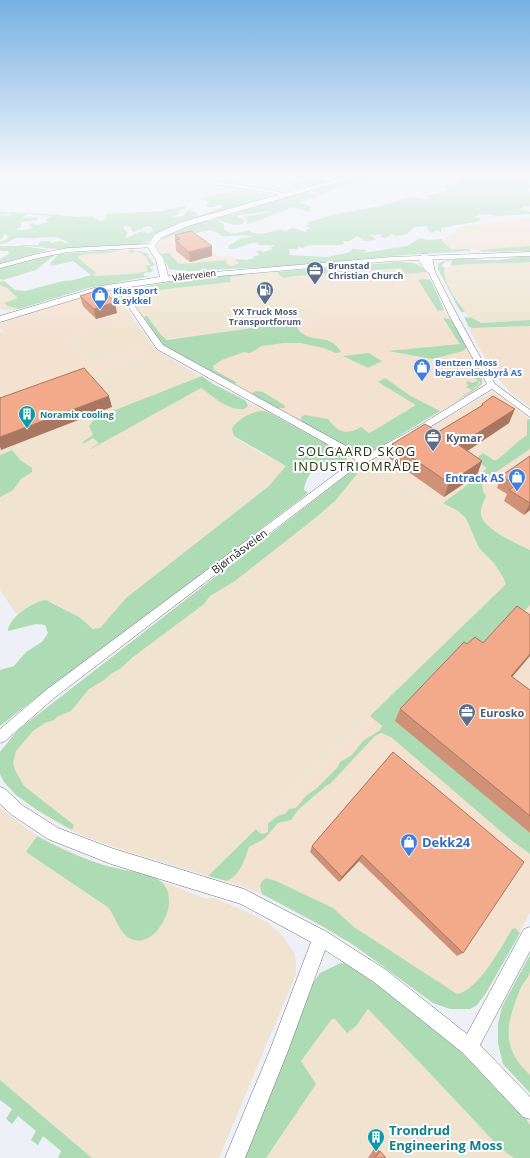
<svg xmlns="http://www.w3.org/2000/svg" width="530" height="1158" font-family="'Open Sans',sans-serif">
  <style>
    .commercial { fill: #f4e2d1 }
    .industrial { fill: #f0e4d0 }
    .green { fill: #addcb4; fill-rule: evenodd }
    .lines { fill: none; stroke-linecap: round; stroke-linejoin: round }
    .trunk-tunnel { stroke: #c5c8ce; stroke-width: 10; stroke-dasharray: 10 5; stroke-linecap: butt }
    .minor-casing { stroke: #6f7278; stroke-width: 1 }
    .tertiary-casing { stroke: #6f7278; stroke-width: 1 }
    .minor { fill: #fff; fill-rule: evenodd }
    .tertiary { fill: #fff; fill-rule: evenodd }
    .wall { fill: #d09277 }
    .shaded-wall { fill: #a97761 }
    .building { fill: #f2aa8a; stroke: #a97761 }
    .labels { text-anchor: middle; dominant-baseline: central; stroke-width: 4; stroke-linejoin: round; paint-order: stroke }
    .far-service-label { font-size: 9px; font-weight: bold; fill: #4e5e75; stroke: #fff; text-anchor: start }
    .far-street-label { font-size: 9px; fill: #252629; stroke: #fff }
    .far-shop-label { font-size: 9px; font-weight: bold; fill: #366cbe; stroke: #fff; text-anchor: start }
    .far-culture-label { font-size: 9px; font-weight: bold; fill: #0d838f; stroke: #fff; text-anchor: start }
    .service-label { font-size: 11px; font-weight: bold; fill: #4e5e75; stroke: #fff; text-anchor: start }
    .shop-label { font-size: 11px; font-weight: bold; fill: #366cbe; stroke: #fff; text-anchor: end }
    .street-label { font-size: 11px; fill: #252629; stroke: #fff }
    .quarter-label { font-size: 13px; letter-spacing: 1px; fill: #25320d; stroke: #fff }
    .near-shop-label { font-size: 13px; font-weight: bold; fill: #366cbe; stroke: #fff; text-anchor: start }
    .near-culture-label { font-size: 13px; font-weight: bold; fill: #0d838f; stroke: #fff; text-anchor: start }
  </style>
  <rect width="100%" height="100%" fill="#edf0f7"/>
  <!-- commercial -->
  <g class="commercial">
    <polygon points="520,219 530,219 530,250 451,249 443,242 443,240 455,232 460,227"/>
    <polygon points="178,233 193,238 200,236 206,239 209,241 211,251 220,257 227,256 234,257 241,268 189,271 169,269 164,258 158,248 158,245 161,240"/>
    <polygon points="130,250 129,252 135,251 144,255 150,265 148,271 131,274 95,276 64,253"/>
    <polygon points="395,262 414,263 425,269 445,311 466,344 483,382 479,388 455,403 370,452 357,452 260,400 163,345 176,338 315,319 309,307 293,304 278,272 341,268"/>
    <polygon points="105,291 117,293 133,318 70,339 93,366 152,345 157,350 0,407 0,332 2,331 0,329 0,321"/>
    <polygon points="468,326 473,328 490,328 530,326 530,407 510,392 498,378 479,348"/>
    <polygon points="491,392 496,393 530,419 530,550 411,487 368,461 384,454"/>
    <polygon points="488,601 530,629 530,913 486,993 477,1005 470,1009 450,1009 433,1003 355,946 297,912 262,894 227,881 208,876"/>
  </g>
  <!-- industrial -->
  <g class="industrial">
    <polygon points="530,262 530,320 481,323 468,317 449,287 445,277 444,270 451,266 459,264 509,264"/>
    <polygon points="278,272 278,275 283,278 293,303 309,307 315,319 159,340 127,293 133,289 187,280 237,274"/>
    <polygon points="1,278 15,290 19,291 35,304 11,311 0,309 0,279"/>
    <polygon points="133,318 152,345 93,366 70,339"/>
    <polygon points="157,350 213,384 266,411 261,411 250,415 235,423 234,437 266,456 285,464 286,468 269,486 126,598 100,628 96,630 93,629 79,617 52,602 38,602 17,615 0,590 0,407"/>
    <polygon points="368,461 411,487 530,550 530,629 488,601 208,876 123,850 81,835 53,821 37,810 16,795 4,782 0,774 0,752 18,730 343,477"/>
    <polygon points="0,808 37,836 86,859 107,866 141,874 207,899 214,898 248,912 268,923 282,935 295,954 296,961 296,974 219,1158 92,1158 0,1080"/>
    <polygon points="530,955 530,1093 503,1064 498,1043 498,1024 502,1007"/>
    <polygon points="341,963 377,985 465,1055 530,1122 530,1158 244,1158 314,982 320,973"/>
  </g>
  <!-- green -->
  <g class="green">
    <polygon points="53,175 85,175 75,179 38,181 36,178"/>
    <polygon points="321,175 335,175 322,179 326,181 340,178 318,184 285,190 286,188 291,187 294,185 289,184 317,177"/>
    <polygon points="367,175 384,175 370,181 356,182 319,195 310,190"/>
    <path d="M450,175H502L530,184V188L526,189L530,192V206H524L519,210H525L530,212V214L498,216C490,215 482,212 474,217L481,219L480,221L441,228V232L436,231L432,233L428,231V229L427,226L414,227L407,234L397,236L391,234L388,237L382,238L380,236L382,234L369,235L376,239L375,240L365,241L357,236L350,241H343L344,244L340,245H310L302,248L298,246L299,249H287L290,250L289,255L327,257L351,252L352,249L367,250L363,253L407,246L420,238L428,240L442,239L443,242L451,249H469L471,250L470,251L404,255L288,266L189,271L169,269L162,254L169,253L178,263L181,264L226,260L227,264L231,266L239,264L235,259L247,260L255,258L252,257L260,255L256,252L260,250L264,252L272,249L271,247L275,245H258L259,243C248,241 240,250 229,249L228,246L241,238L253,237C245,234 230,237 221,236L218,233L210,230L194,233H178L161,240C171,229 192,224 207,219L210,221L218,219L216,217L308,191L318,196L300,202L311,207L309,212L293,207L246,225L248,221L244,217L271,212C259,211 251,215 239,215L238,217L245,221C237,230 226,220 218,221L224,224V229C234,238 239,231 248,231C250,231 252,233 254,233C263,235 271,232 279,229L285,231L293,228L305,232L310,228L305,226L309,225L308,222L342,213L385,205C390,203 407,197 412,197C419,198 424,200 431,199L427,196L447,191L448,190L443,187L449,184L455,185L461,183L454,176Z"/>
    <path d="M234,190L241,191L245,190L268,194L269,196L266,199L195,218L155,235L150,240L139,244L58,249L16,245H38L41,241H50L51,243L62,241L64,243H69C53,234 53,238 36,238C30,239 23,237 17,238C10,240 6,244 0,244V242L7,239L9,235L4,234L2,239L0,240V215L7,216L12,214H0V212L33,213L79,217L92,216L101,222L106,219L107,214L162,211L184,206L187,208L180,210L179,214L171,217L183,216L190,209L192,212H196L198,216L223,207L220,204L215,206V207H207V204L210,202L199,199C210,194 227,195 234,190ZM27,214L52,216L46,219L47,221H50L49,222L36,225L35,223L28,224L33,228L26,230H14L21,227V222L38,220L37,217C34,217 24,218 22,218ZM125,226L131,227V230L134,232L142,229L144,227L151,226L153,231L148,233L142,231L126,238L125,237L128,233L123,228Z"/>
    <polygon points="0,246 23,246 48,250 0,264 0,259 9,254 8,251 0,251"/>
    <polygon points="530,246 530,251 483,252 479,250"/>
    <path d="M118,250C107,256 89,251 77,257L97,274H92L95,276L131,274L148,271L145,266L150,265C147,257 143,253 135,251L132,253L128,252L130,250L140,251L148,254L149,255H147L155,265L150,267L151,269L153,268L152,272L144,273V276H150L88,288L19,309L8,306L4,303L18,298L7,288L0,285V282L4,281L15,290L25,291L63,281L74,280L91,275L73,261L51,266L50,263L59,254Z"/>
    <polygon points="56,254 36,270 3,280 0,279 0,268 48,255"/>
    <path d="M518,257H530V262C504,265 477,262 451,266L452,260L445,262L441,266L446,269L444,270C445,286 456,299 465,312H461L459,309L438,269V264C451,255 480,261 496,260C504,260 511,258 518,257Z"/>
    <path d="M400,262C410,262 421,263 426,272L406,274L401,268L294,276L283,278L278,274V272Z"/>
    <path d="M245,273V275L230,277L231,282L140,292L137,291L127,293C137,284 227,274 245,273Z"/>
    <polygon points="424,279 431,280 444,310 438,311 418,280"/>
    <path d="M145,316H147L161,335L167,340L295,322C297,326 298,331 302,333C314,344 329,332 341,352L336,353L324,348L300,343H284L262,346L250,353L244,352L222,360L213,366L214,370L238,383L231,384L163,345L144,318Z"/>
    <polygon points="464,317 472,318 481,323 530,320 530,326 473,328 469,327"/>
    <polygon points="443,318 450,319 459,332 467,347 463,351 433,359 388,351 460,344"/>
    <polygon points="369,353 382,361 368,368 343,356"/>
    <path d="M473,367C479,369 483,378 482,384L475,390L453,403L472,390L466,387L469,385L466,383L468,381L472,383L477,381L479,382L478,385L473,388L474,389L481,383L472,376L461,372Z"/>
    <path d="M202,376L213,384L245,400L248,406L244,409C228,411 213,396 201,388L91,449H90L99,443L93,438L83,444L84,441L93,435L89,426L95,418Z"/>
    <path d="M385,378L409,395L440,411L380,447C374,450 368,453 362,453C351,452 315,429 303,423L301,419L302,416L305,415L328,419C338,432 346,436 361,427L369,433L373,431L416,405L378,382Z"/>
    <polygon points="256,391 263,392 284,405 285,408 277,408 252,395 253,392"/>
    <path d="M261,411H266L343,453L347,458V461C341,464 335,461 328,462C315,464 305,478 304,490L308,493L307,494L19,711L0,726V670L14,666L26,652L42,642L48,633L45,625L36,624L8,631C8,618 34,601 46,600L79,617L93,629L100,628L126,598L269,486L286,466L234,436L232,429C236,420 251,412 261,411Z"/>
    <path d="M530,419V449L483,481L482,484L483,491L486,496C484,501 480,509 481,514C482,529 518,544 530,550V605L516,619L396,721L530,833V854L511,840L391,737L381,733L375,736L330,784L327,785L298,810L291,820L278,823L264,839L249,847C244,861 241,874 227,881L208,876L256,829L258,832L263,834L268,832V824C273,819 277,815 285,814L289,809L296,808L307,795L317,788L338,767L340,762L352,755L363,741L380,730L382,726L370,716L506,584L503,577L494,563L479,548L466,518L458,511L443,503L466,486L487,468L479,463L478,457L483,453L494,460H497L520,440L527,435V420Z"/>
    <polygon points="12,450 20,460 32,468 32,472 21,479 13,490 0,497 0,455"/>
    <polygon points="357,467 362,468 335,501 314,519 235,581 210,596 204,604 133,657 120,669 112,673 104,680 89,689 71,711 57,717 54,720 45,723 33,731 16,751 13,763 16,772 24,786 74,825 72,830 37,810 16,795 4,782 0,774 0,752 18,730"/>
    <path d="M37,836C59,848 83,859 107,866C120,870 151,873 160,881C167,886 169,893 169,902C169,920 149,950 129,938C120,933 115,917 109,908L26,852Z"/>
    <path d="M266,878L276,881L333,908L354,927L457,994C478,990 501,948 512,929L515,928L520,933L486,993L477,1005L470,1009H450L433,1003L355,946L324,927L262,894L260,886L262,881Z"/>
    <path d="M530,955C530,960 530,966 530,971C529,977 524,982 521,987C507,1022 499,1046 530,1075V1093L503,1064L498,1043V1024L502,1007Z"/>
    <polygon points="341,963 348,964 377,985 451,1042 522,1113 530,1125 530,1158 514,1158 500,1148 425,1068 368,1009 356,1026 347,1033 335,1019 332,1019 301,1061 316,1084 266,1158 244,1158 314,982 320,973"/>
    <polygon points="0,1080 92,1158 58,1158 61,1151 43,1136 38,1145 31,1140 36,1131 18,1116 12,1124 6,1119 12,1109 0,1100"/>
  </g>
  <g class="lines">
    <!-- trunk-tunnel -->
    <polyline class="trunk-tunnel" points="519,175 530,178"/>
    <!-- minor casing -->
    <g class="minor-casing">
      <g id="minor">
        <polygon points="213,181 274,190 286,195 283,197 273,193 211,184 211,182"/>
        <polygon points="151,244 154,246 153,247 68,252 38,258 0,268 0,264 37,254 68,248"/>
        <polygon points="422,254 426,254 432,258 435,272 457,315 495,384 530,410 530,417 492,389 425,430 351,471 54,698 5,741 0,743 0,729 46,690 345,467 356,460 157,349 115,287 116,286 120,286 163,345 364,456 419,426 487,384 449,315 429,273 425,270 418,259"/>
        <polygon points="0,787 5,789 22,805 58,828 111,848 244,889 327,932 386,970 467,1034 524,929 530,927 530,951 480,1045 530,1097 530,1119 523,1117 463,1053 374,982 325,950 288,1051 245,1158 225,1158 270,1050 311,942 241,904 111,864 48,839 12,815 0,804"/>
      </g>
    </g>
    <!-- tertiary casing -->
    <g class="tertiary-casing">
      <polygon id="tertiary" points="353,175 363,175 188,226 161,238 155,246 164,260 168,276 392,257 530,252 530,256 392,261 185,279 102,291 0,322 0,316 101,286 160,277 156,260 147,246 155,234 182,222 289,192"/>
    </g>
    <!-- minor -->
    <use href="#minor" class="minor"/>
    <!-- tertiary -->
    <use href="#tertiary" class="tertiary"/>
  </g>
  <!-- wall -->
  <g class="wall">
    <polygon points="175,235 212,256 190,262 176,251"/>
    <polygon points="80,296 117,313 96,319 83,306"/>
    <polygon points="482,404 509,423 467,451 482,461 477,475 444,497 389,458 392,444 438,432 481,406"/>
    <polygon points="530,456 530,510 524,515 504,501 507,494 497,488 501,476"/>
    <polygon points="512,677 530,690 530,833 395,721 400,709"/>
    <polygon points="393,752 463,953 457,956 359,861 339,882 310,852 312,846"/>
    <polygon points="375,1147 380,1151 386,1158 368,1158"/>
  </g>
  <!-- shaded-wall -->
  <g class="shaded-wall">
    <polygon points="212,246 212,256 190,262 189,252"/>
    <polygon points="115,302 117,313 96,319 94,309"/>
    <polygon points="109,396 112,407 1,450 0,447 0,437"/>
    <polygon points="515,409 509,423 454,460 459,445"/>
    <polygon points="482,461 477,475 444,497 449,483"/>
    <polygon points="530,503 530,510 524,515"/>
    <polygon points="530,654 530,656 503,688 511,676"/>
    <polygon points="362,855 359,861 339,882 342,877"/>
  </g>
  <!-- building -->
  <g class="building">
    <polygon points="191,231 212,246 189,252 175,240 180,239 175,235"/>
    <polygon points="101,289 115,302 94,309 80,296"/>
    <polygon points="84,368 109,396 0,437 0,398"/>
    <polygon points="493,396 515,409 459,445 482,461 449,483 392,444 425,424 438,432 483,405 482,404"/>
    <polygon points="530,456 530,503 509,490 516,485 501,476"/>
    <polygon points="517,606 530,615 530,654 511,676 530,690 530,816 400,709 464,642 467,644 475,637 483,643"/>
    <polygon points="393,752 524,862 463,953 362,855 342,877 312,846"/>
    <polygon points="380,1151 386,1158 375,1158"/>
  </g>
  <!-- sky -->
  <linearGradient id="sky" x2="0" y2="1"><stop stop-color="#76b0e2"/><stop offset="0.52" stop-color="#f7f8fb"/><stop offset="1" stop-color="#f7f8fb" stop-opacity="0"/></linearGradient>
  <rect width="530" height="337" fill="url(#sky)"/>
  <!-- icons -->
  <defs>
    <g id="office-pin" transform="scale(0.9)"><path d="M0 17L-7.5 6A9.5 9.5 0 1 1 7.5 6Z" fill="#5c6f8a" stroke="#fff"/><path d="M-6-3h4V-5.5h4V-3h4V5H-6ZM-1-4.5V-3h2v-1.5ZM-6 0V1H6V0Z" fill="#fff"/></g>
    <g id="fuel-pin" transform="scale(0.9)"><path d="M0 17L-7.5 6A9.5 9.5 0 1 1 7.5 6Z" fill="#5c6f8a" stroke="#fff"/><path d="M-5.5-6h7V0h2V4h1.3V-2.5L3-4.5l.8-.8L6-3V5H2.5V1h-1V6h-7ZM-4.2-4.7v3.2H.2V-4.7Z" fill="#fff"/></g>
    <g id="shop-pin" transform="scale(0.9)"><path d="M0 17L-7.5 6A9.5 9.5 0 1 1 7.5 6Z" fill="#3f7fe0" stroke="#fff"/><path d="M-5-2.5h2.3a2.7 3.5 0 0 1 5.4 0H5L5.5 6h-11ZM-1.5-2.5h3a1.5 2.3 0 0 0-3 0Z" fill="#fff"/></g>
    <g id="building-pin" transform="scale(0.9)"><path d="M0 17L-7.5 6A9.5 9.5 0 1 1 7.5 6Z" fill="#0f9aa8" stroke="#fff"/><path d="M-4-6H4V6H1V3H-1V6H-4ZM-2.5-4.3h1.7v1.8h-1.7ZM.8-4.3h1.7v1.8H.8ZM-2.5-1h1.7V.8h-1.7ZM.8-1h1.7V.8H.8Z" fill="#fff"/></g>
  </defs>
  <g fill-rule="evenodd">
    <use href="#office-pin" x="315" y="270"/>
    <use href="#fuel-pin" x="265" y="290"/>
    <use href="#shop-pin" x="100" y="295"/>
    <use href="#shop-pin" x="422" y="367"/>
    <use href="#building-pin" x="27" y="414"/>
    <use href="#office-pin" x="433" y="437"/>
    <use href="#shop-pin" x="517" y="477"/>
    <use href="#office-pin" x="467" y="712"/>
    <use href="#shop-pin" x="409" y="842"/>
    <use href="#building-pin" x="376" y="1137"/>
  </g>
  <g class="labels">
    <!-- far-service labels -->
    <g class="far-service-label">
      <text x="328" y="265">Brunstad<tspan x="328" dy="10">Christian Church</tspan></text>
      <text x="265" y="311" text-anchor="middle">YX Truck Moss<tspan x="265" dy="10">Transportforum</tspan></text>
    </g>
    <!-- far-street labels -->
    <g class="far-street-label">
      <text transform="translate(194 275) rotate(-7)">Vålerveien</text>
    </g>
    <!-- far-shop labels -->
    <g class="far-shop-label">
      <text x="113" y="290">Kias sport<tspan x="113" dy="10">&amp; sykkel</tspan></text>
      <text x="435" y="362">Bentzen Moss<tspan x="435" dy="10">begravelsesbyrå AS</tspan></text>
    </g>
    <!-- far-culture labels -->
    <g class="far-culture-label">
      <text x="40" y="414">Noramix cooling</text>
    </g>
    <!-- service labels -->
    <g class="service-label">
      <text x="446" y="437">Kymar</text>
      <text x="480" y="712">Eurosko</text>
    </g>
    <!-- shop labels -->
    <g class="shop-label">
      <text x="504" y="477">Entrack AS</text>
    </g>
    <!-- street labels -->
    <g class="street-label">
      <text transform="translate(239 551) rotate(-37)">Bjørnåsveien</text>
    </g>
    <!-- quarter labels -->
    <g class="quarter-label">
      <text x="357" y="451">SOLGAARD SKOG<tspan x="357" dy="15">INDUSTRIOMRÅDE</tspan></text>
    </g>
    <!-- near-shop labels -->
    <g class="near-shop-label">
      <text x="422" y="842">Dekk24</text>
    </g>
    <!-- near-culture labels -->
    <g class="near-culture-label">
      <text x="389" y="1130">Trondrud<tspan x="389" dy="15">Engineering Moss</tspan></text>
    </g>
  </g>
</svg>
